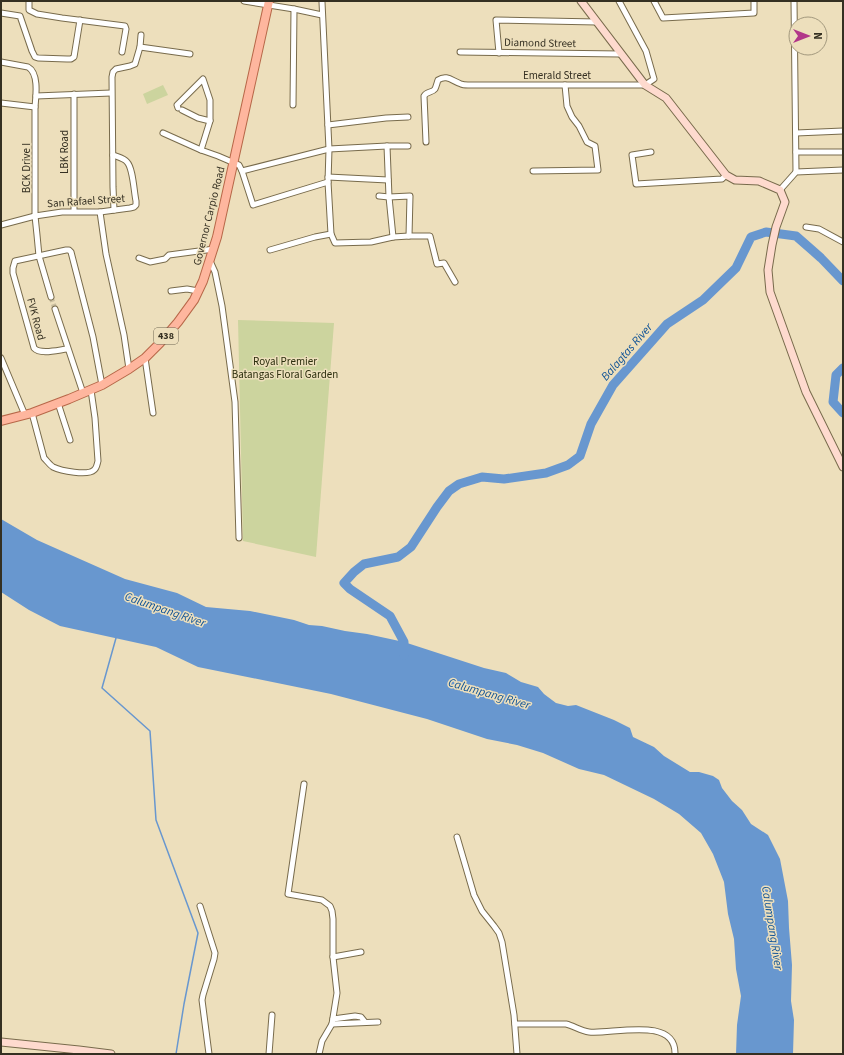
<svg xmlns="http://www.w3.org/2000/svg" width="844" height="1055" font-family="'Source Sans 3',sans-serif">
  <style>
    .green { fill: #ccd49e }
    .water { fill: #6897cf }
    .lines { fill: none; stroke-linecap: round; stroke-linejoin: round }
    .stream { stroke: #6897cf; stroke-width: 1.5 }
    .river { stroke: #6897cf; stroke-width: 9 }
    .street-tunnel { stroke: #c8bc9d; stroke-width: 5; stroke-dasharray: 5 2.5; stroke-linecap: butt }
    .street-casing { stroke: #786b4c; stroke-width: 7 }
    .secondary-casing { stroke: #786b4c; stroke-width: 9 }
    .primary-casing { stroke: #b76748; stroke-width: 10 }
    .street { stroke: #fff; stroke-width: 5 }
    .secondary { stroke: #fedace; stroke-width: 7 }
    .primary { stroke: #feb69e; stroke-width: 8 }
    .labels { text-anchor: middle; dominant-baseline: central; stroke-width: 3; stroke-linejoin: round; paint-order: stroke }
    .shield { fill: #eddfbc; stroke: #6c6450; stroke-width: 1 }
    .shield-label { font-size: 10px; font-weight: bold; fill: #353022 }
    .street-label { font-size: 11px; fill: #353022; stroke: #eddfbc }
    .park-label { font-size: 11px; fill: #2b2e0d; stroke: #eddfbc }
    .water-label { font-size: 12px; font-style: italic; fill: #0e5296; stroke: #eddfbc }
  </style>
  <rect width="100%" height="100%" fill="#eddfbc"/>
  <!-- green -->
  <g class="green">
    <polygon points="163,85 168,95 147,104 143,94"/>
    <polygon points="238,320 334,323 316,557 243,541"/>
  </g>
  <!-- water -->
  <polygon class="water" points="1,519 37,540 125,579 177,593 206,607 250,611 294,620 309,625 322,626 345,631 367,634 404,642 484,668 506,673 521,682 538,687 544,694 556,703 568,706 576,705 614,720 630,728 633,737 654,747 664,756 690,772 699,772 713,776 719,780 722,788 732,801 742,810 751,824 768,835 780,859 788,901 789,928 792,965 791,1001 794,1020 793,1054 736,1054 737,1025 741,996 736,969 734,939 728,914 724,882 713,854 701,833 679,814 654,799 604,775 579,769 543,753 517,745 487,739 427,719 331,694 198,667 156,647 60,626 29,610 1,592"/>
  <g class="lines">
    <!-- stream -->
    <polyline class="stream" points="116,638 102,688 150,731 156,820 198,933 184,1004 176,1054"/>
    <!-- river -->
    <g class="river">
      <polyline points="843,368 836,375 833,402 843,413"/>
      <polyline points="404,655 404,642 390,616 350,589 344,583 354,572 364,564 398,557 411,547 437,507 449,491 459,484 482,477 504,479 546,473 568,465 580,456 591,424 613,385 667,324 703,300 736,268 751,237 766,232 796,236 821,258 843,281"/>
    </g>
    <!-- street-tunnel -->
    <polyline class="street-tunnel" points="51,297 55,309"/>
    <!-- street casing -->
    <g class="street-casing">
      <g id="street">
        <polyline points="29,1 29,10 37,14 62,18 125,26 126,29 122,52"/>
        <polyline points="244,1 294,9 322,15"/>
        <polyline points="654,1 663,18 754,13 754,1"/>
        <polyline points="794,1 796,172"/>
        <polyline points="322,2 329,149 328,182 331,234 335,243 371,242 393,237 409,236 430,236 437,264 444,263 455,282"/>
        <polyline points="1,13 20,16 32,51 35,57 38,58 67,59 71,59 74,57 80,20"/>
        <polyline points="140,47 190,54"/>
        <polyline points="460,52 620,54"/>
        <polyline points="499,53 496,20 597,22"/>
        <path d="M1,62L28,67C39,73 36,96 35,107V216L37,235L39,256L51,297"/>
        <polyline points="74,94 74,211"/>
        <polyline points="36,96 111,93"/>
        <polyline points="1,103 35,107"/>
        <polyline points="293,105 294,9"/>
        <polyline points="178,108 177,105 203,79 210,100 210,121 201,150 218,156 239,165 242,171 253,205 328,182"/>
        <polyline points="182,110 198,118 210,121"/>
        <polyline points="328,125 386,118 408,117"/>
        <polyline points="163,133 201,150"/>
        <polyline points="796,133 843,131"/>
        <path d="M426,142L424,96C427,91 432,93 435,89C436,87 437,83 438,80C447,74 452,81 461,84C463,85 466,85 468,85H645L654,79L646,51L619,1"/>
        <polyline points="387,146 389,197 393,237"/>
        <polyline points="651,152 632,155 636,184 722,179 726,175"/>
        <polyline points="796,152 843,152"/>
        <polyline points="242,171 329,149 387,146 408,146"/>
        <polyline points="533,171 598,170 595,146 587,142 579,126 572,117 567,106 565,85"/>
        <polyline points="328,177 388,180"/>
        <polyline points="780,190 796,172 843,170"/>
        <polyline points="379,196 389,197 410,196 409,236"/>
        <polyline points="114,210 113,187 112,77 113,72 116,69 130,66 135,64 140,47 141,35"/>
        <polyline points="100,212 106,254 124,335 129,369"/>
        <path d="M1,225L35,216L62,212H100L130,208L134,207L136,205V201C134,192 133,168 127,162C124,158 118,157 113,155"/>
        <polyline points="806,227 819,229 843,242"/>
        <polyline points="270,250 315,237 331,234"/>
        <polyline points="139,258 150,262 165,259 169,255 214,249"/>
        <polyline points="210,261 215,272 222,306 235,402 239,538"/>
        <polyline points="171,291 187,289 198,291"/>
        <polyline points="55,309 83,393"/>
        <path d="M67,349C58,350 40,355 34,348L13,273V268L15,261L66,250H69L71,252L93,337L102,385"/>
        <polyline points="1,358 25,415"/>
        <polyline points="145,358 153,413"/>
        <polyline points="58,403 70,440"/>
        <path d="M32,413L44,458C47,461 50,465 53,467C61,471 88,476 94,470C97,468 97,464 98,461L95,418L91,390"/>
        <polyline points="304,784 288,894 322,900 330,906 332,911 333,919 333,957 337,993 332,1024 322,1041 319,1054"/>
        <polyline points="457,837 474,895 482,911 494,926 499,933 502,942 514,1015 517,1054"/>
        <polyline points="200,906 215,953 214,959 203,995 202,1000 209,1054"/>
        <polyline points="333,957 361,952"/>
        <polyline points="333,1019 355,1016 361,1017 365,1022"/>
        <polyline points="332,1024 378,1022"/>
        <path d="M515,1024H566C574,1026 581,1031 589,1032C610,1035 676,1015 675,1054"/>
        <polyline points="269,1054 272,1015"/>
      </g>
    </g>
    <!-- secondary casing -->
    <g class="secondary-casing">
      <g id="secondary">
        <polyline points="581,1 645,85 666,98 726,175 735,180 759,181 780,190 785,202 776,227 772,245 768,270 770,292 806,392 843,467"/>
        <polyline points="1,1042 79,1050 111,1054"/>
      </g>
    </g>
    <!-- primary casing -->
    <g class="primary-casing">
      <polyline id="primary" points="1,421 32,413 69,399 102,385 129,369 145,358 160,343 178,322 194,300 203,281 217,237 269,1"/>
    </g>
    <!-- street -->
    <use href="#street" class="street"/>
    <!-- secondary -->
    <use href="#secondary" class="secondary"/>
    <!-- primary -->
    <use href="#primary" class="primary"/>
  </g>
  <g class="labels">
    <!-- shield labels -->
    <rect class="shield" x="154" y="328" width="24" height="16" rx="3"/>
    <g class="shield-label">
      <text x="166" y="336">438</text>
    </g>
    <!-- street labels -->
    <g class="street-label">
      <text transform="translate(540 43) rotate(1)">Diamond Street</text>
      <text x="557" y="75">Emerald Street</text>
      <text transform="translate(64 152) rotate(-90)">LBK Road</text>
      <text transform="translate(26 168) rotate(-90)">BCK Drive I</text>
      <text transform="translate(86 201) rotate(-4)">San Rafael Street</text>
      <text transform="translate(209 216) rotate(-76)">Governor Carpio Road</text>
      <text transform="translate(36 319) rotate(75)">FVK Road</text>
    </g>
    <!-- park labels -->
    <g class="park-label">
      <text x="285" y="361">Royal Premier<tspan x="285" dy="13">Batangas Floral Garden</tspan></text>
    </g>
    <!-- water labels -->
    <g class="water-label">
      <text transform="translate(627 352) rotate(-49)">Balagtas River</text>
      <text transform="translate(165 610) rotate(19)">Calumpang River</text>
      <text transform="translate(489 694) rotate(16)">Calumpang River</text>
      <text transform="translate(772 928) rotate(81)">Calumpang River</text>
    </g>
  </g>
  <!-- border -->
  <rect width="844" height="1055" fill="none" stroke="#353022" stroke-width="4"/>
  <!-- north arrow -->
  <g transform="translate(808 36) rotate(90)"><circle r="19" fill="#eddfbc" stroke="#a3997e"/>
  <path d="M0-3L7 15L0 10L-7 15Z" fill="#b23789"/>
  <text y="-6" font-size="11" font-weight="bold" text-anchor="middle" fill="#353022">N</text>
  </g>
</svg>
